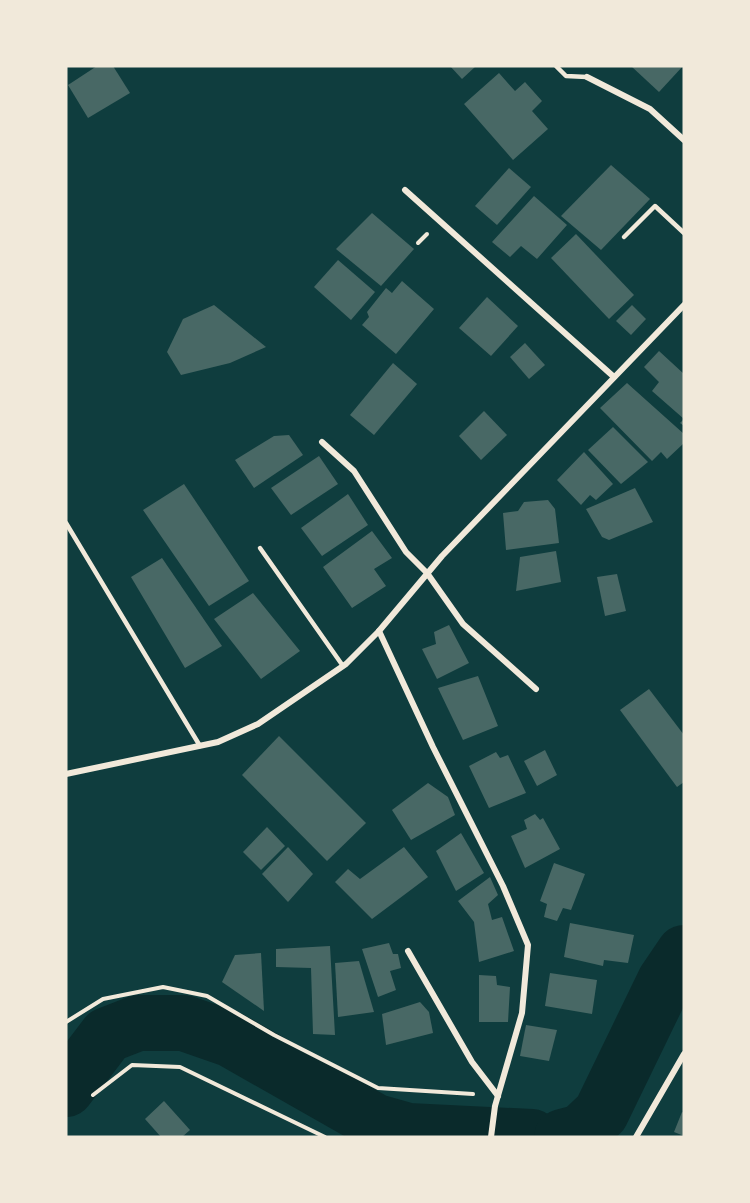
<svg xmlns="http://www.w3.org/2000/svg" width="750" height="1203" font-family="Inter,sans-serif">
  <style>
    .lines { fill: none; stroke-linecap: round; stroke-linejoin: round }
    .river { stroke: #0a2a2b; stroke-width: 56 }
    .building { fill: #486865 }
    .path { stroke: #f1e9da; stroke-width: 4 }
    .service { stroke: #f1e9da; stroke-width: 4.5 }
    .minor { stroke: #f1e9da; stroke-width: 6 }
  </style>
  <rect width="100%" height="100%" fill="#0f3d3e"/>
  <g class="lines">
    <!-- river -->
    <g class="river">
      <polyline points="66,1089 107,1035 138,1023 184,1023 230,1039 376,1122 408,1131 532,1137"/>
      <polyline points="562,1137 581,1132 601,1113 665,981 684,953"/>
    </g>
  </g>
  <!-- building -->
  <g class="building">
    <polygon points="97,66 113,66 130,93 88,118 68,85"/>
    <polygon points="450,66 476,66 462,79"/>
    <polygon points="631,66 683,66 659,92"/>
    <polygon points="499,73 515,91 525,82 542,101 532,111 548,129 513,160 464,104"/>
    <polygon points="611,165 650,199 601,250 561,216"/>
    <polygon points="509,168 531,187 497,225 475,206"/>
    <polygon points="534,196 567,225 537,259 521,246 510,257 492,242"/>
    <polygon points="372,213 414,249 381,286 336,249"/>
    <polygon points="576,234 634,295 609,319 551,258"/>
    <polygon points="338,260 375,292 351,320 314,287"/>
    <polygon points="402,281 434,309 396,354 362,325 369,317 367,312 386,288 392,293"/>
    <polygon points="487,297 518,326 491,356 459,328"/>
    <polygon points="214,305 266,347 230,363 181,375 167,352 183,319"/>
    <polygon points="632,305 646,319 631,335 616,321"/>
    <polygon points="525,343 545,365 529,379 510,357"/>
    <polygon points="659,351 684,374 684,426 680,423 684,419 652,391 659,382 644,367"/>
    <polygon points="393,363 417,384 374,435 350,415"/>
    <polygon points="627,383 684,434 684,443 667,459 661,452 652,461 600,408"/>
    <polygon points="484,411 507,435 481,460 459,436"/>
    <polygon points="613,427 648,462 621,484 588,450"/>
    <polygon points="289,435 303,455 254,488 235,460 274,436"/>
    <polygon points="584,452 613,484 596,500 590,495 581,505 557,480"/>
    <polygon points="319,456 338,484 291,515 271,488"/>
    <polygon points="184,484 249,581 209,606 143,510"/>
    <polygon points="635,488 653,522 609,540 602,537 586,509"/>
    <polygon points="348,494 368,525 322,556 301,528"/>
    <polygon points="548,500 555,509 559,543 506,550 503,513 518,511 524,502"/>
    <polygon points="372,531 392,558 374,569 386,586 352,608 323,567"/>
    <polygon points="556,551 561,582 516,591 520,557"/>
    <polygon points="162,558 222,646 185,668 131,577"/>
    <polygon points="617,574 626,611 605,616 597,577"/>
    <polygon points="253,593 300,651 261,679 214,619"/>
    <polygon points="449,625 469,663 437,679 422,649 436,644 434,632"/>
    <polygon points="478,676 498,726 463,740 438,688"/>
    <polygon points="649,689 684,735 684,782 677,787 620,710"/>
    <polygon points="279,736 366,823 327,861 242,775"/>
    <polygon points="545,750 557,775 537,786 524,761"/>
    <polygon points="496,752 500,758 508,755 526,793 489,808 469,766"/>
    <polygon points="428,783 448,797 455,815 411,840 392,810"/>
    <polygon points="535,814 540,820 543,818 560,849 525,868 511,836 527,829 524,820"/>
    <polygon points="267,827 285,846 261,870 243,852"/>
    <polygon points="461,833 484,873 456,891 436,851"/>
    <polygon points="288,847 313,874 288,902 262,874"/>
    <polygon points="404,847 428,877 372,919 335,882 348,869 360,879"/>
    <polygon points="554,863 585,874 571,910 563,908 557,921 544,917 547,904 540,901"/>
    <polygon points="490,877 498,895 488,904 492,920 502,917 514,951 479,962 474,922 458,901"/>
    <polygon points="570,923 634,935 628,963 604,960 603,966 564,957"/>
    <polygon points="389,943 393,954 398,954 401,968 390,971 396,990 378,997 362,949"/>
    <polygon points="330,946 335,1035 313,1034 311,968 276,967 276,949"/>
    <polygon points="261,953 264,1011 222,982 235,955"/>
    <polygon points="359,961 374,1012 338,1017 335,963"/>
    <polygon points="550,973 597,980 592,1014 545,1006"/>
    <polygon points="479,975 496,976 497,985 510,987 508,1022 479,1022"/>
    <polygon points="420,1002 429,1012 433,1033 386,1045 382,1014"/>
    <polygon points="526,1025 557,1030 549,1061 520,1056"/>
    <polygon points="164,1101 190,1130 182,1137 161,1137 145,1119"/>
    <polygon points="682,1112 684,1113 684,1136 674,1132"/>
  </g>
  <g class="lines">
    <!-- path -->
    <g class="path">
      <polyline points="418,243 427,234"/>
      <polyline points="66,1022 103,999 163,987 207,996 274,1035 378,1088 473,1094"/>
      <polyline points="93,1095 132,1065 180,1067 325,1137"/>
    </g>
    <!-- service -->
    <g class="service">
      <polyline points="556,66 566,76 587,77"/>
      <polyline points="624,237 655,206 684,233"/>
      <polyline points="66,523 200,746"/>
      <polyline points="260,548 343,666"/>
    </g>
    <!-- minor -->
    <g class="minor">
      <polyline points="587,77 650,109 684,140"/>
      <polyline points="405,190 614,377"/>
      <polyline points="322,442 354,471 406,552 427,573 463,624 536,689"/>
      <polyline points="379,631 433,747 503,886 528,945 522,1013 495,1106 491,1137"/>
      <polyline points="66,774 218,742 258,724 346,664 379,631 442,556 684,305"/>
      <polyline points="408,951 472,1062 498,1096"/>
      <polyline points="636,1137 684,1054"/>
    </g>
  </g>
  <!-- border -->
  <rect width="750" height="1203" fill="none" stroke="#f1e9da" stroke-width="135"/>
</svg>
